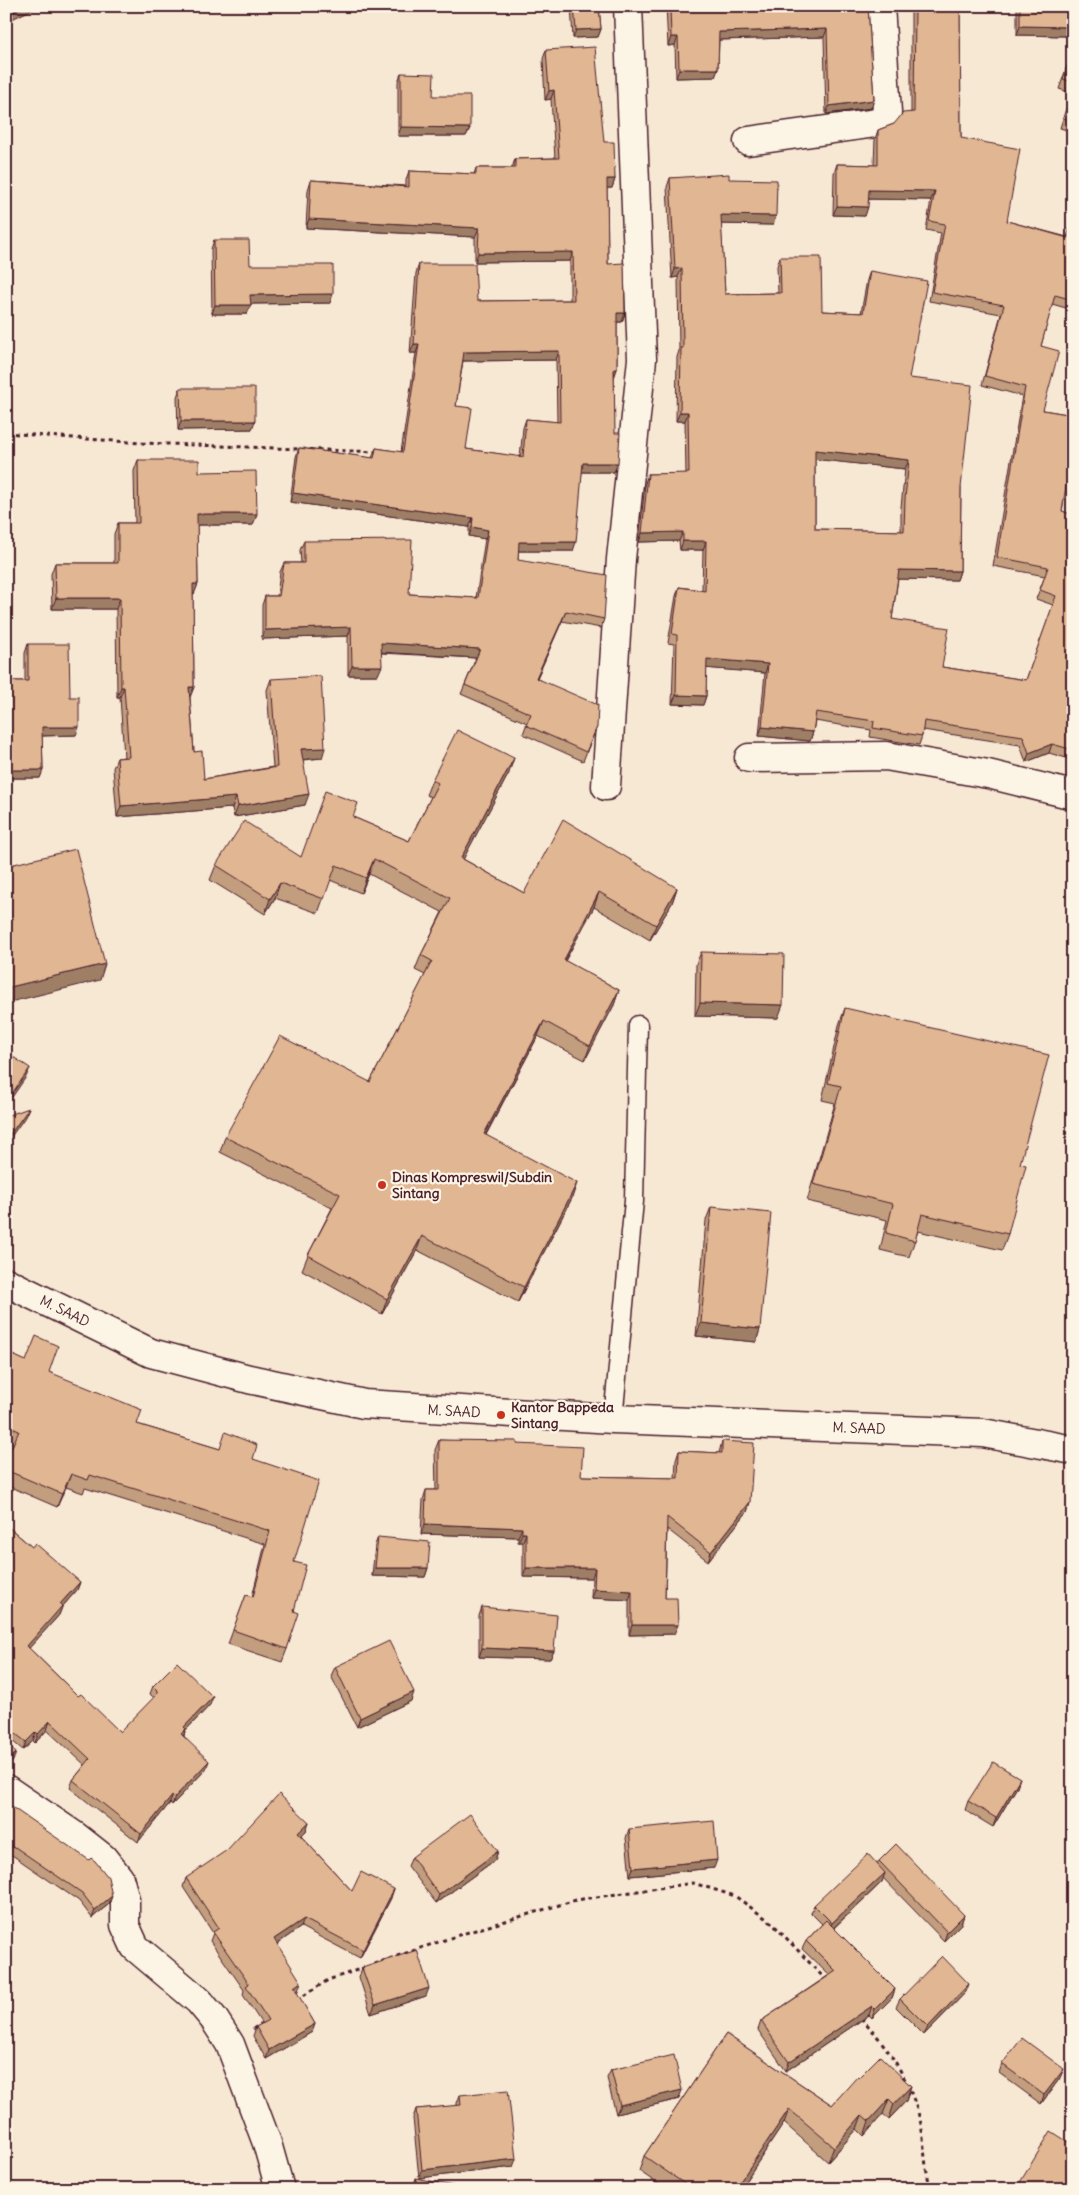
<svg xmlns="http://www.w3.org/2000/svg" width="1079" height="2195" font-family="Delius,sans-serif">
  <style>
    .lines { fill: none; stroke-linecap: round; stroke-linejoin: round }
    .lane-casing { stroke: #4a1f2b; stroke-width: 21 }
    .street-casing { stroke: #4a1f2b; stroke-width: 31 }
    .secondary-casing { stroke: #4a1f2b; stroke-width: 31 }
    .path { stroke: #4a1f2b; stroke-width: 3; stroke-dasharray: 4 4; stroke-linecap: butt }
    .lane { stroke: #fcf5e5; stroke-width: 18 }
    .street { stroke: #fcf5e5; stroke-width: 28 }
    .secondary { stroke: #fcf5e5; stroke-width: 28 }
    .wall { fill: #c29d7e; stroke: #4a1f2b; fill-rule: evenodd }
    .shaded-wall { fill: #9e7f66; stroke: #4a1f2b }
    .building { fill: #e1b692; stroke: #4a1f2b; fill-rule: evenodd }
    .poi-dot { fill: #c8321e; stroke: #fcf5e5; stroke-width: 2 }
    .labels { text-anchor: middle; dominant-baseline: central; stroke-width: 4.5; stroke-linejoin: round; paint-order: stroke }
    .poi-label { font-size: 14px; font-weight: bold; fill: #4a1f2b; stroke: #fcf5e5; text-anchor: start }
    .street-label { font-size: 14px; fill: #4a1f2b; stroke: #fcf5e5 }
  </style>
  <rect width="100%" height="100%" fill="#f7e8d4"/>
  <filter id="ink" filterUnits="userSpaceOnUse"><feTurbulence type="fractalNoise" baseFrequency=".02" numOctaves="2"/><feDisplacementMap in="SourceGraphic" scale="10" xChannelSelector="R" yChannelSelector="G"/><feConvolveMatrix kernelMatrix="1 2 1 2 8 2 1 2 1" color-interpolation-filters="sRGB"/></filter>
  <g filter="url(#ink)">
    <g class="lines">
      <!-- lane casing -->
      <g class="lane-casing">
        <polyline id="lane" points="613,1419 634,1201 638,1025"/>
      </g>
      <!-- street casing -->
      <g class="street-casing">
        <g id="street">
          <polyline points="748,141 876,123 884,119 887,112 880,6"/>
          <polyline points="749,758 886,756 988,774 1073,795"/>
          <polyline points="606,786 621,559 642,359 628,6"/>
          <polyline points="6,1789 75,1836 103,1858 119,1878 125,1899 125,1925 135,1947 199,2001 214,2019 230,2044 267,2143 280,2189"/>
        </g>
      </g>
      <!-- secondary casing -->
      <g class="secondary-casing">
        <polyline id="secondary" points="6,1282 151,1353 249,1379 364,1404 613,1419 983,1433 1073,1450"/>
      </g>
      <!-- path -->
      <g class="path">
        <polyline points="6,433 142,443 378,452"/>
        <polyline points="374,1964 462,1934 576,1900 693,1883 735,1896 772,1923 826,1980"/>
        <polyline points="297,2000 328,1980 366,1967"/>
        <path d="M861,2018C889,2047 912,2084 921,2124C925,2147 924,2166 931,2189"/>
        <polyline points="253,2029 265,2021"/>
      </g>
      <!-- lane -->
      <use href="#lane" class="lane"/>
      <!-- street -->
      <use href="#street" class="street"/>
      <!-- secondary -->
      <use href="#secondary" class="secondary"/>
    </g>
    <!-- wall -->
    <g class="wall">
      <polygon points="571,6 599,6 601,29 598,37 573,38"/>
      <polygon points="666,6 868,6 874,100 871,108 826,114 824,37 719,40 718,69 715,77 676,78 675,45 668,46"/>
      <path d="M911,6H960L961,138L1007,221L1067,237L1073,216V310L1052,304L1041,346L1043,410L1073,415V468L1069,467L1062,511L1073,515V760L1049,753L1026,762L1020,745L923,730L922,736L919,745L870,737L871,730L815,721L813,732L810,741L759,736L765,673L706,668V696L703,705L672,704L674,644L668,643L676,596L679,587L702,590L703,550H680L679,541L639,542L645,483L648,474H686L685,421H676L677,357L679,351L678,277L672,278L667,187L670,178L729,179L773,225L721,224L725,294L778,293L777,266L780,257L822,311L861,313L867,280L870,271L909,378L961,488L960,571L957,580L898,579L892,619L942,667L1026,680L1053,605L1036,599L1045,576L993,566L1022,396L982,385L1001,314L929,301L941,233L926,230L931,200L869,199L865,216L833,215L834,173L837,164L874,165L875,139L878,130L894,124L911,112ZM815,459L905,469L901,507V531L815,529Z"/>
      <polygon points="1017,6 1069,6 1069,27 1066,36 1017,35"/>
      <polygon points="1073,49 1073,132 1060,128 1071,93 1059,89"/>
      <path d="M546,50L604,142L615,179L612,188H607L608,264L625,313L622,322H617V369L614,377V472H582L573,551H518V560L604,619L601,628L562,621L537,678L597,727L583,761L523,734L527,723L461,694L476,658L381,653L378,675H348V636L262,639V605L265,596H277L280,572L284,563H301L300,550L304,541L409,594L476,598L485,539L469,536V527L290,502L296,457L299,448L372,458L376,448L401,452L416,353H410L416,273L419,264L477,301L570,300V261L475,262V237L306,228L308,190L311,180L406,186V180L409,171L474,174L476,168H512L515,159L555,158L551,99L545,100L543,59ZM556,360L557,422L526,419L523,428L520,457L466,449L456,406L463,361Z"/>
      <polygon points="401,73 433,96 470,128 466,136 398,136 398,82"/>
      <polygon points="214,240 250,265 330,303 251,304 247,314 212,314 211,249"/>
      <polygon points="180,388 252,429 178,430 177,397"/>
      <polygon points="138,460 199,472 253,525 197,525 198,584 194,594 193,594 194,687 190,697 194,752 204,779 273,767 267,690 271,679 322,758 303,760 305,805 234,817 232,808 117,817 113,768 117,758 124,757 120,697 117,697 116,609 52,609 51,574 55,563 114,563 114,534 118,523 135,523 134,471"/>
      <polygon points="28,644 70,697 76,735 42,736 43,770 40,778 6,778 6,681 25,681 25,653"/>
      <polygon points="509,773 463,859 524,893 677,888 672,903 650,940 594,907 565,961 619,990 614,1005 585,1060 538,1036 486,1135 572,1198 518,1302 417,1250 382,1314 302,1270 308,1255 332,1208 220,1152 225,1137 370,1082 425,975 415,970 421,955 442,912 369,874 361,893 330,880 318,913 275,898 265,914 210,880 216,865 301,857 353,817 409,841 431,797 426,795 432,780"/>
      <polygon points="701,952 778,1018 695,1016 696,964"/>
      <polygon points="845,1008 1020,1164 1008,1234 1002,1250 918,1231 909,1257 880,1250 887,1220 807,1201 835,1103 822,1100 839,1025"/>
      <polygon points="711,1207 760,1329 756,1342 696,1336 706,1220"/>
      <polygon points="6,1352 49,1372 137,1424 253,1459 294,1562 294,1611 287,1649 282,1662 228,1644 246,1595 252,1597 265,1544 85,1488 83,1493 66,1487 57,1507 6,1485 6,1460 13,1444 6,1441"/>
      <polygon points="439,1440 517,1444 581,1476 675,1478 676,1460 679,1451 719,1453 722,1441 750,1502 747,1512 708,1561 667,1529 665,1598 674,1634 629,1635 629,1600 591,1598 592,1578 523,1577 523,1542 518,1542 518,1537 421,1534 423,1500 426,1490 436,1490 435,1450"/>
      <polygon points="6,1525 32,1547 80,1582 77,1590 62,1607 59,1615 29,1648 78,1696 120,1732 154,1698 150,1694 153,1686 210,1705 185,1731 184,1736 206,1769 172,1805 170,1803 138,1842 70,1788 73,1780 85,1765 47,1730 35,1743 33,1741 23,1750 6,1736"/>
      <polygon points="378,1537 428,1568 425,1577 372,1576 375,1545"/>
      <polygon points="482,1607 554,1651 550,1659 479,1657 479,1616"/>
      <polygon points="335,1667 411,1701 357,1727 331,1676"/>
      <polygon points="1017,1787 993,1827 965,1810 968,1801"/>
      <polygon points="6,1803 112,1896 109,1904 92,1918 79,1901 12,1855 11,1856 6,1853"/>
      <polygon points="309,1822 306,1831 301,1836 352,1891 391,1898 360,1958 301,1927 277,1944 298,1991 296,1992 315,2024 312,2032 266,2059 253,2036 256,2027 262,2024 243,1995 244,1990 210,1941 213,1933 183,1887 186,1878"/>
      <polygon points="629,1829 714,1868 630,1876 626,1838"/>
      <polygon points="498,1851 495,1860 436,1903 408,1866 412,1857"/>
      <polygon points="879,1861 964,1915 961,1924 944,1941 883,1878 882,1882 834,1928 895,1989 892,1998 872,2018 869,2015 786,2071 758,2030 761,2021 829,1975 802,1949 806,1941 822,1924 811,1913 814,1905 877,1865"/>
      <polygon points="362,1968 426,1996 371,2014 359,1977"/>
      <polygon points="966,1992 924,2035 896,2007 900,1999"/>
      <polygon points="726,2034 832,2105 858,2078 911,2086 906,2101 889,2119 883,2114 864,2136 857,2129 828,2162 784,2123 740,2189 665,2189 639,2171 644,2156"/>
      <polygon points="1002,2064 1060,2078 1041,2104 999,2073"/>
      <polygon points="611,2070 679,2099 616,2114 607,2078"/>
      <polygon points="460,2095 513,2167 419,2178 413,2118 416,2109 457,2106 457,2103"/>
      <polygon points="416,2178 453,2189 413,2189 413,2187"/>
      <polygon points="1019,2184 1073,2189 1017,2189"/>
    </g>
    <!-- shaded-wall -->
    <g class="shaded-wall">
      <polygon points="25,6 39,6 6,22 6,15"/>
      <polygon points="1020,26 1069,27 1066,36 1017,35"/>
      <polygon points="601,29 598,37 573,38 576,30"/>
      <polygon points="827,29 824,37 716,40 719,32"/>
      <polygon points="671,37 678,37 675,45 668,46"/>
      <polygon points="679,69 718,69 715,77 676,78"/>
      <polygon points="554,90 551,99 545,100 549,91"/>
      <polygon points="874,100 871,108 826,114 829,106"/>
      <polygon points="401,127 470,128 466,136 398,136"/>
      <polygon points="607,179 615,179 612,188 604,188"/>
      <polygon points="869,190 935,191 931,200 865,199"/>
      <polygon points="837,206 868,207 865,216 833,215"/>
      <polygon points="721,215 776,216 773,225 717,224"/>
      <polygon points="309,219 479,228 475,237 306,228"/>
      <polygon points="573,252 570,261 475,262 478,253"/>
      <polygon points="682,268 678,277 672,278 675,269"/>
      <polygon points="333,294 330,303 247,304 250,295"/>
      <polygon points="215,305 251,305 247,314 212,314"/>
      <polygon points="617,313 625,313 622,322 613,322"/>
      <polygon points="414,344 419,344 416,353 410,353"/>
      <polygon points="559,351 556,360 461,361 464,352"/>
      <polygon points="614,369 617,369 614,378"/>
      <polygon points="680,412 688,412 685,421 676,421"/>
      <polygon points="181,421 255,421 252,429 178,430"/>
      <polygon points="815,450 909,460 905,469 812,459"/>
      <polygon points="583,463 618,463 614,472 579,472"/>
      <polygon points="293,493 473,518 469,527 290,502"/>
      <polygon points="197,514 257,514 253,525 194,525"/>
      <polygon points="472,527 488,530 485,539 469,536"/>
      <polygon points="683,532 679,541 639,542 642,533"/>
      <polygon points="683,541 706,541 703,550 680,550"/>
      <polygon points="519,542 576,542 573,551 516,551"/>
      <polygon points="899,570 960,571 957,580 896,579"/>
      <polygon points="193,584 198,584 194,594 189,594"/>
      <polygon points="56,598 120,598 116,609 52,609"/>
      <polygon points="566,611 562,621 533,687 536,678"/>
      <polygon points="351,627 348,636 262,639 265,630"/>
      <polygon points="381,643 480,649 477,658 378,652"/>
      <polygon points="707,659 768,664 765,673 703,668"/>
      <polygon points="352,666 382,666 378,675 348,675"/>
      <polygon points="121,687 124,687 120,697 117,697"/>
      <polygon points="189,687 194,687 190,697"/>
      <polygon points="676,695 706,696 703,705 672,704"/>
      <polygon points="42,727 79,727 76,735 39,736"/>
      <polygon points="762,727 813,732 810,741 759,736"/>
      <polygon points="1052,744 1049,753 1026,762 1029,753"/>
      <polygon points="325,748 322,758 297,760 301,749"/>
      <polygon points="514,758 509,773 456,873 461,858"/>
      <polygon points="6,770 43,770 40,778 6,778"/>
      <polygon points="309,794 305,805 234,817 238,806"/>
      <polygon points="236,797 232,808 117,817 121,806"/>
      <polygon points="374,859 369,874 361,893 366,878"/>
      <polygon points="280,883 275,898 265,914 270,899"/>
      <polygon points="677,888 672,903 650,940 656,925"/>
      <polygon points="599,892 594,907 558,974 564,960"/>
      <polygon points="105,964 100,980 6,1003 6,988"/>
      <polygon points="619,990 614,1005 585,1060 590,1046"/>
      <polygon points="700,1003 783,1005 778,1018 695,1016"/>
      <polygon points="544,1021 538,1036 478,1149 484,1134"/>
      <polygon points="30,1068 26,1077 6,1106 6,1102"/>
      <polygon points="29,1108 25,1117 6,1144 6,1140"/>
      <polygon points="577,1183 572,1198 518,1302 524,1287"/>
      <polygon points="422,1236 417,1250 382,1314 387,1299"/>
      <polygon points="701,1323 760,1329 756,1342 696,1336"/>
      <polygon points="71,1474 66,1487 57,1507 62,1494"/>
      <polygon points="750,1502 747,1512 708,1561 711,1552"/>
      <polygon points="425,1524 522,1528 518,1537 421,1534"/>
      <polygon points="522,1533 526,1533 523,1542 518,1542"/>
      <polygon points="375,1568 428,1568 425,1577 372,1576"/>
      <polygon points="526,1568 595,1568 592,1578 523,1577"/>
      <polygon points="80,1582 77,1590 62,1607 59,1615 24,1654 27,1646 60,1604"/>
      <polygon points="594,1589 632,1591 629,1600 591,1598"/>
      <polygon points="632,1625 678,1625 674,1634 629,1635"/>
      <polygon points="482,1648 554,1651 550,1659 479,1657"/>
      <polygon points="414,1692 411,1701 357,1727 360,1718"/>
      <polygon points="213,1697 210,1705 185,1731 183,1738 178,1742 184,1727"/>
      <polygon points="50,1721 47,1730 35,1743 38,1734"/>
      <polygon points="36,1732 33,1741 23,1750 26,1742"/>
      <polygon points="16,1753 13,1761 6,1767 6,1762"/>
      <polygon points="209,1761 206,1769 172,1805 175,1797"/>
      <polygon points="1020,1778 1017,1787 993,1827 996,1818"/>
      <polygon points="173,1795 170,1803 138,1842 141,1834"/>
      <polygon points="309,1822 306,1831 295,1842 298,1833"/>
      <polygon points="498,1851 495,1860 436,1903 439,1895"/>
      <polygon points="717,1860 714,1868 630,1876 633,1868"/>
      <polygon points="885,1873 882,1882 829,1932 832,1923"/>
      <polygon points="394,1889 391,1898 360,1958 363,1950"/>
      <polygon points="112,1896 109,1904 92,1918 95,1910"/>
      <polygon points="964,1915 961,1924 944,1941 947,1932"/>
      <polygon points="304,1919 301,1927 271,1948 274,1939"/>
      <polygon points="301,1982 298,1991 290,1996 294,1987"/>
      <polygon points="969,1984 966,1992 924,2035 928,2027"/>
      <polygon points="429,1988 426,1996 371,2014 375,2005"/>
      <polygon points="895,1989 892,1998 872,2018 875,2009"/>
      <polygon points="872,2006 869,2015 786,2071 789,2062"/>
      <polygon points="315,2024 312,2032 266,2059 269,2050"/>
      <polygon points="1064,2069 1060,2078 1041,2104 1044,2095"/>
      <polygon points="911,2086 906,2101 889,2119 894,2104"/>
      <polygon points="682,2090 679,2099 616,2114 620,2105"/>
      <polygon points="889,2099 883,2114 864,2136 869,2121"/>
      <polygon points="789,2109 784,2123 740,2189 735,2189"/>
      <polygon points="862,2115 857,2129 828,2162 834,2147"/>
      <polygon points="516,2159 513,2167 419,2178 422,2170"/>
    </g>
    <!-- building -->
    <g class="building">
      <polygon points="6,6 25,6 6,15"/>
      <polygon points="574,6 599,6 601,29 576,30"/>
      <polygon points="670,6 868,6 874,100 829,106 827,29 719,32 718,69 679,69 678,37 671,37"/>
      <path d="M915,6H960L961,138L1020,149L1007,221L1068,238L1073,220V300L1055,295L1041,346L1059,351L1043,410L1073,415V458L1071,457L1062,511L1073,515V750L1052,744L1029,753L1023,736L924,721L922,736L873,728L874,721L816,712L813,732L762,727L768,664L707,659L706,696L676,695L677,635L672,634L679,587L705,591L706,541H683V532L642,533L648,474L689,473L688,412H680L681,348H683L682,268L675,269L670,178L729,174V179L777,180L776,216L721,215L725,294L781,293L780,257H821L822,311L863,313L870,271L927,281L909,378L972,385L961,488L960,571L899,570L892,619L949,628L942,667L1026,680L1056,596L1040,590L1048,567L997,557L1025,387L985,376L1004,305L932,292L945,224L929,221L935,191L869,190L868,207L837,206V164L878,165V130L894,124L903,113L914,112ZM815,450L909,460L905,498L904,531L815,529Z"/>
      <polygon points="1020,6 1069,6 1069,27 1020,26"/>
      <path d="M595,47L604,142H614L615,179H607L608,264L624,263L625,313H617V369H614L615,433H620L618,463H583L576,542H519L518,560L607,575L604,619L566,611L536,678L598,705L597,727L586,752L526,725L531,714L465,685L480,649L381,643L382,666H352L351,627L265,630V596H279L284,563H304V541L412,540L409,594L478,598L488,530L472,527L473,518L293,493L299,448L374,458L376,448L403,452L419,344H414L419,264H475L477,301L574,300L573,252L478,253L479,228L309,219L311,180L409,187V171L476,174V168H515V159L559,158L554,90L549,91L546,50ZM559,351L560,422L526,419L523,457L466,449L472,408L456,406L464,352Z"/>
      <polygon points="1073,49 1073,82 1063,79"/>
      <polygon points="401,73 434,74 433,96 470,96 470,128 401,127"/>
      <polygon points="1073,89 1073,121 1063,118"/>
      <polygon points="214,240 249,240 250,265 333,265 333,294 250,295 251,305 215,305"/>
      <polygon points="180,388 255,388 255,421 181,421"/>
      <polygon points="138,460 199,460 199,472 256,471 257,514 197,514 198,584 193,584 194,687 189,687 194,752 202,751 204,779 277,767 271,679 321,676 325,748 301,749 309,794 238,806 236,797 121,806 117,758 129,757 124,687 121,687 120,598 56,598 55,563 118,563 118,523 139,523"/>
      <polygon points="28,644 69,644 70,697 79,697 79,727 42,727 43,770 6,770 6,681 28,681"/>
      <polygon points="457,730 514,758 461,858 524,893 563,819 677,888 656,925 599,892 564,960 619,990 590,1046 544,1021 484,1134 577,1183 524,1287 422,1236 387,1299 308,1255 340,1194 225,1137 280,1036 370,1082 432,961 421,955 450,898 374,859 366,878 336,865 324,899 280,883 270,899 216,865 244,821 301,857 325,791 358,803 353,817 409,841 438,783 432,780"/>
      <polygon points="76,849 105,964 6,988 6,866"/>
      <polygon points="701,952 784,954 783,1005 700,1003"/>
      <polygon points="845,1008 1049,1055 1020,1164 1026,1165 1008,1234 922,1214 915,1241 886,1233 893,1204 813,1184 841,1086 828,1083"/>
      <polygon points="7,1053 30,1068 6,1102 6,1054"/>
      <polygon points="29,1108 6,1140 6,1116"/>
      <polygon points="711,1207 771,1213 760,1329 701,1323"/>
      <polygon points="36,1336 58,1346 49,1372 142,1410 137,1424 220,1449 225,1432 257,1445 253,1459 319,1481 294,1562 306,1565 294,1611 299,1613 287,1649 233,1630 246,1595 253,1597 270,1531 90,1475 88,1480 71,1474 62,1494 6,1470 6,1460 19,1431 6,1425 6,1352 26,1361"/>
      <polygon points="439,1440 517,1441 517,1444 583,1447 581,1476 678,1478 679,1451 722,1453 722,1441 754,1443 750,1502 711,1552 667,1517 665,1598 677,1598 678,1625 632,1625 632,1591 594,1589 595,1568 526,1568 526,1533 522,1533 522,1528 425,1524 426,1490 439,1490"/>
      <polygon points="6,1525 32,1547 35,1543 80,1582 60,1604 62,1606 27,1646 78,1696 81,1694 120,1732 159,1692 153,1686 177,1662 213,1697 184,1727 186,1729 181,1734 209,1761 175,1797 173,1795 141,1834 73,1780 90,1759 50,1721 38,1734 36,1732 26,1742 6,1726"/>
      <polygon points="378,1537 430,1542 428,1568 375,1568"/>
      <polygon points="482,1607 557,1615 554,1651 482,1648"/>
      <polygon points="389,1641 414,1692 360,1718 335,1667"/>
      <polygon points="6,1741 16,1753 6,1762"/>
      <polygon points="993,1762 1020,1778 996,1818 968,1801"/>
      <polygon points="279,1794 309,1822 298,1833 352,1891 361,1872 394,1889 363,1950 304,1919 274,1939 301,1982 294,1987 315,2024 269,2050 256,2027 268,2020 246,1986 249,1984 213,1932 219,1928 186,1878 227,1850"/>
      <polygon points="6,1803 89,1860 91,1858 95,1861 108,1877 112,1896 95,1910 82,1893 15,1847 14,1848 6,1843"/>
      <polygon points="470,1814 498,1851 439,1895 412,1857"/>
      <polygon points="714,1821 717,1860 633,1868 629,1829"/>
      <polygon points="896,1844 964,1915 947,1932 879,1861"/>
      <polygon points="868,1854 885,1873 832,1923 814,1905"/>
      <polygon points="826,1920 895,1989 875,2009 872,2006 789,2062 761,2021 836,1971 806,1941"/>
      <polygon points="417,1950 429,1988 375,2005 362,1968"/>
      <polygon points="942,1956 969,1984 928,2027 900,1999"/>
      <polygon points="726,2034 832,2105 857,2077 858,2078 880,2056 911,2086 894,2104 889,2099 869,2121 862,2115 834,2147 789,2109 735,2189 692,2189 644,2156"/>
      <polygon points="1022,2038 1064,2069 1044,2095 1002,2064"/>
      <polygon points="674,2055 682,2090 620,2105 611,2070"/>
      <polygon points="508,2090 516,2159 422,2170 416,2109 461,2105 460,2095"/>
      <polygon points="1051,2131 1073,2145 1073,2189 1027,2189 1019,2184"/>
      <polygon points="416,2178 453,2186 453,2189 417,2189"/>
    </g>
  </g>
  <!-- markers -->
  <g class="poi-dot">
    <circle cx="382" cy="1185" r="5"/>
    <circle cx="501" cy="1415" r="5"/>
  </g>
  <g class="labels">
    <!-- poi labels -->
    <g class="poi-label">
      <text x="392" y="1177">Dinas Kompreswil/Subdin<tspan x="392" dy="16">Sintang</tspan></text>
      <text x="511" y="1407">Kantor Bappeda<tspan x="511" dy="16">Sintang</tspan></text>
    </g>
    <!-- street labels -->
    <g class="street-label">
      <text transform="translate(65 1311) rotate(26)">M. SAAD</text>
      <text transform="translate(454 1411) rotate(3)">M. SAAD</text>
      <text transform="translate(859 1428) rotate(2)">M. SAAD</text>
    </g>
  </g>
  <!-- margin -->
  <rect width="1079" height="2195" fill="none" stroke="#fcf5e5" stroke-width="25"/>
  <rect x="12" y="12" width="1054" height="2170" fill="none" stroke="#4a1f2b" stroke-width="2" filter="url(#ink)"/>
</svg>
